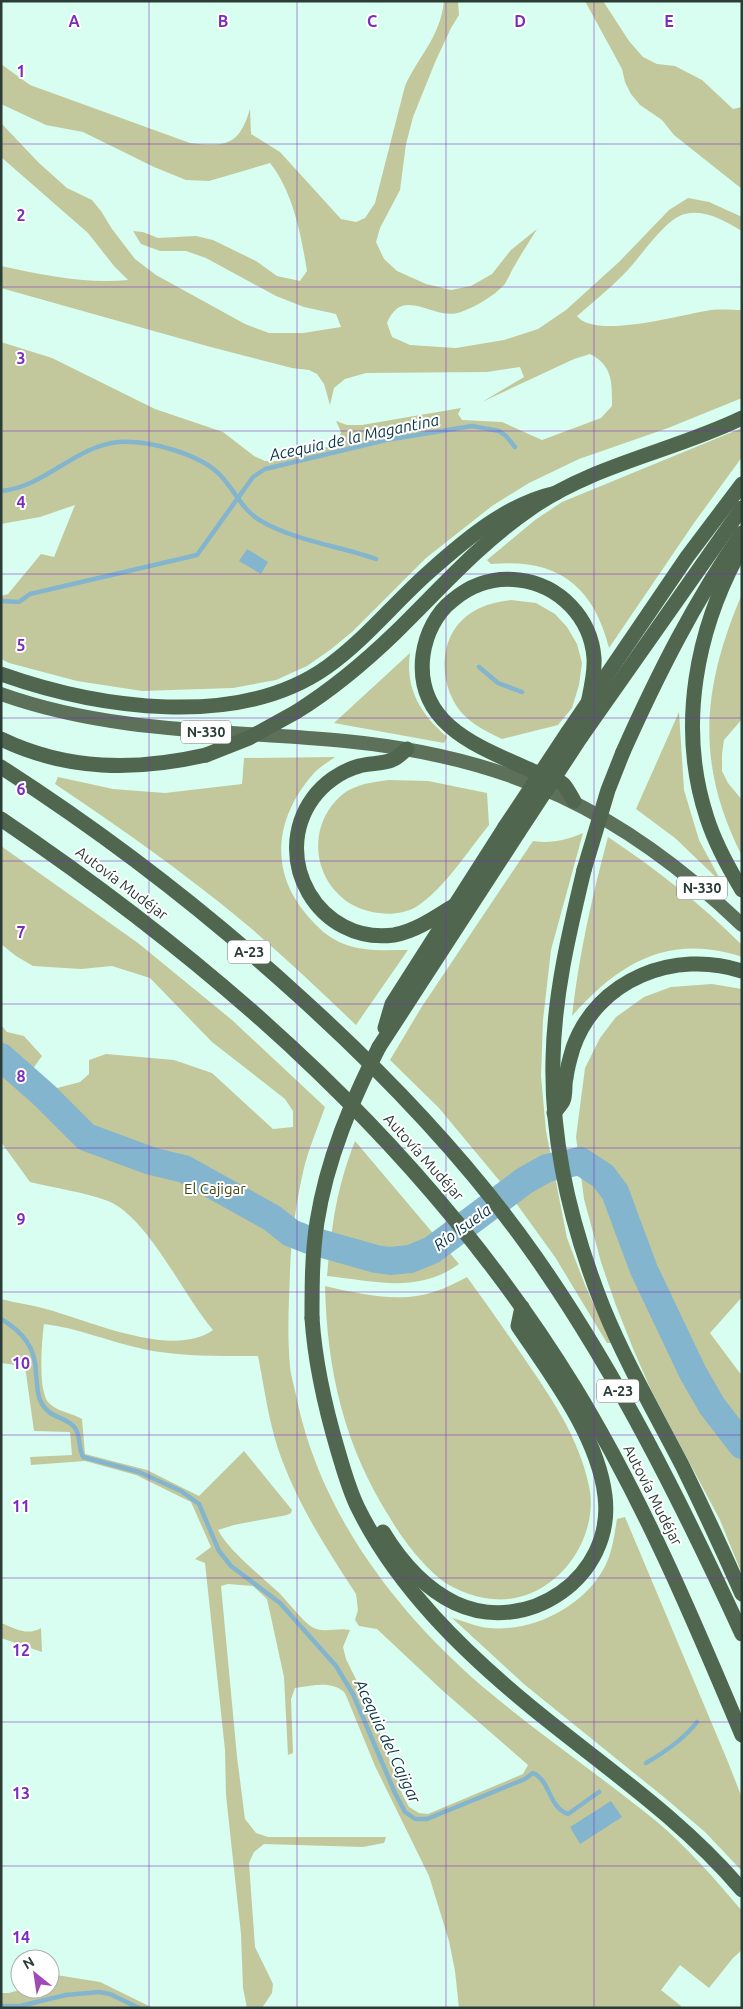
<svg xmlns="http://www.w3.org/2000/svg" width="743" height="2009" font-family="Ubuntu,sans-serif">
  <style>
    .green { fill: #c3c89c; fill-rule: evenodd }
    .water { fill: #84b5ce }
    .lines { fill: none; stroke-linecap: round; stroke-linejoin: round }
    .stream { stroke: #84b5ce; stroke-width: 4.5 }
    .river { stroke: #84b5ce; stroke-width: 28 }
    .trunk { stroke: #5c705a; stroke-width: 14 }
    .motorway { stroke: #50664f; stroke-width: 15 }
    .motorway-bridge { stroke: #50664f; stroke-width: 15 }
    .grid { fill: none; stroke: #7b2cbf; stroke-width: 1; stroke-opacity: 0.55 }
    .labels { text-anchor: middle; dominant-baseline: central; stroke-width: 4; stroke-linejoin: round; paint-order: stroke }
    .shield { fill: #fff; stroke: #6b7672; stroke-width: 1 }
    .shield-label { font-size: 14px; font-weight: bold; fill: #2b3b36 }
    .street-label { font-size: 15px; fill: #2b3b36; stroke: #fff }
    .park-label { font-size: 15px; fill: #464a14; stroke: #fff }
    .water-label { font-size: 16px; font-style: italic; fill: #083446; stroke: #fff }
    .grid-label { font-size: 16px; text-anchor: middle; font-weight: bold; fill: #7b2cbf; stroke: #fff; stroke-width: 4; stroke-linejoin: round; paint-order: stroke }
  </style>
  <rect width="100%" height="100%" fill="#d7fef0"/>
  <!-- green -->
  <g class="green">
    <path d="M444,1H458L459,15L451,28L436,60L413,117L406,144L400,190L380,228L376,242L384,259L397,271L426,284L451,290L471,286L492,274L511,250L537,229C530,241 522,252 515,265C511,271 508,280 504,285C494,296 475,307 461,312C434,322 403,284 387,323L392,337L410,345L456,348L504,340L538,329L566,310L619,262L669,210L688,198L709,202L742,217V231C724,221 706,209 685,214C665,218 638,261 623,275C608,290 592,303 577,316C595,340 683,314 711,310C721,309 732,310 742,310V398L668,428L579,459L529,483L492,506L426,558L352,632L330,650L307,666L276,680L233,688L142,691L77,681L9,663L1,659V596L8,594L41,554L54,557L75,505L40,517L1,524V342L52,358L155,409L223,432L254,456L265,461H276L338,444L341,432L336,421L347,425H362L461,408L458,414L462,420L502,422L542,440L601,418L612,406C612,382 613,366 590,354L574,359L482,402L524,377L520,367L487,372L366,373L345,379L334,388L330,405L324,384L317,374L309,370L292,368L207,346L1,288V266C42,275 86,284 128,280L114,266L88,233L1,157V123L39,163L67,188L92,200L101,211L112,229L135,259L156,275L245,324L269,333H303L341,327L336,314L304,307L276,296L206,258L186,251H160L141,244L133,231L143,232L158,238L196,236L213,240L256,261L277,276L300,281L307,271C301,234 293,192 270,163L209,181L186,180L154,167L83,132L46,125L1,104V64L30,85L190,143C226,147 239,146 250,109L251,134L280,152L341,219L356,222L365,218L375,203L405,86C419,55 440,38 444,1Z"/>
    <polygon points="585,1 603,1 629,41 643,57 657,64 675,66 702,80 733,109 742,107 742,189 674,135 662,120 640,105 631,94 625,82 622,69"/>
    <path d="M742,428V457L694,523L609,648C593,584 556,558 491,564L487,560L535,520L562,502Z"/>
    <path d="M742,594V719L724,740L722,754V771L728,783L742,800V856C695,763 702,688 742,594Z"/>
    <path d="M511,600L536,603L555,614L567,627L577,644L582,663L579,685L572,708L558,725L502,739C490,733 476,727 466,717C438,691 436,638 468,615C481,605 495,602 511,600Z"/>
    <path d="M410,653C405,690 421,714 447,737L444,743L334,723Z"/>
    <polygon points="679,712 684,790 699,840 722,883 675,838 636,809"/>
    <path d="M335,757C328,762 320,767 314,773C276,816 268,869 306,914C317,927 328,938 344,944C364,952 387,950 408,950L356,1025C318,989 281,953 241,920C182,871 119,827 55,784L58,777L113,789L165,793L242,784L244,758Z"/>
    <path d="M389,780L428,781L487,793L489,825C467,852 445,888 416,907C406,913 390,915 379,913C320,907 296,833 343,794C356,784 373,782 389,780Z"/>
    <path d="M583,833L551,950L543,1020L541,1076L546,1131L567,1238L585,1285L611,1343H607L555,1257L503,1185L439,1108L390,1060L421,1008L533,841C552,844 566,840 583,833Z"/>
    <path d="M608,837C656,869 701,904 742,945V957C669,933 619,963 572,1016C579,955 592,896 608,837Z"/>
    <path d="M1,846L138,943L232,1020L325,1107C318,1127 309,1148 304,1168C296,1202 291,1238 290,1272C289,1303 287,1334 290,1366C291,1377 295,1389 297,1400C321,1514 396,1612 483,1687C539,1734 599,1775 656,1821C688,1848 715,1879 742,1911V1950L733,1958L709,1988L680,1965L661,1990L681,2006L680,2008H459L455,1971L449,1941L429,1876L375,1766L345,1693C332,1680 312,1686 295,1688L291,1699L293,1753L288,1755L284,1677L267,1599L253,1586L228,1584L221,1586L237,1757L245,1819L256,1833L268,1837H386L384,1843L363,1847L264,1844L254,1852L249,1863L255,1947L273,1984L272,1993L262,2008H247L243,1988L241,1934L226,1795L225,1750L205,1563L195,1559L211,1547L191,1502L136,1475L85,1461L31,1465L30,1457L72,1455L70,1432L34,1431L25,1366L1,1363V1299C16,1303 32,1305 46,1309C91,1321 172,1359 213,1330C184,1297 148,1217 108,1201C83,1192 55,1188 30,1182L1,1142V1025L7,1032L24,1036L42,1056L32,1070L57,1088L80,1082L89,1074V1060L106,1054L174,1060L212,1073L273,1129L293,1127V1111L285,1099L212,1042L150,978L112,966L81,969L33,966L16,956L1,944ZM44,1324C78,1328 110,1342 143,1349C181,1357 220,1356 258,1356C265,1391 269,1426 282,1460C300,1508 328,1551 356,1594L358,1610L355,1620L359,1626L377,1629L443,1691L528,1765L523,1774L428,1814L419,1813L409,1807L402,1794L373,1714L346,1659L343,1647L350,1630C337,1627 323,1634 312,1627C301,1620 287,1600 277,1591C260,1575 228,1550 218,1530L234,1525L287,1515L291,1513L292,1510L244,1451L199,1496L147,1470L85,1454L82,1419C72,1413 59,1412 50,1404C37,1394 42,1340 44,1324Z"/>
    <polygon points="712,984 742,989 742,1297 710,1333 742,1376 742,1574 720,1520 651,1390 634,1351 615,1303 601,1262 584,1199 576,1137 585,1068 600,1038 616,1017 644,997 671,987"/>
    <path d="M355,1141L459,1264C418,1294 374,1281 327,1276C332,1224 336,1190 355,1141Z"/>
    <path d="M467,1277C486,1303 504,1329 522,1355C550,1396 579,1437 589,1486C599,1532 566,1586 519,1597C494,1604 461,1595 440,1579C420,1562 403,1540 390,1518C344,1445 327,1371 325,1286C359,1294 402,1304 436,1291C447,1288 457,1282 467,1277Z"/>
    <path d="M625,1517L728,1762L742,1798V1871L705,1832L665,1798L525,1685L452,1618C464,1621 477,1627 489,1628C532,1632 581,1608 603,1570C612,1555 614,1537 617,1519Z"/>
    <path d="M1,1623C16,1629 27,1636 41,1628L42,1652L1,1638Z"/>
    <polygon points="50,1974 100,1982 153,2008 1,2008 1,1993 9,1993 23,1989 50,1989"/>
  </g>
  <!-- water -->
  <g class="water">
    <polygon points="247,549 268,562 261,574 239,561"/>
    <polygon points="611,1801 622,1817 580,1844 570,1827"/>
  </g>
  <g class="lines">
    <!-- stream -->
    <g class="stream">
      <path d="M1,491C45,487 75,446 119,442C149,440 201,454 221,476C235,491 243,511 261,521C296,541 339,546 376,559"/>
      <polyline points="1,601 19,602 30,594 197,555 253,477 265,469 386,440 472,426 499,431 506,436 515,447"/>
      <polyline points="479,667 498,683 522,692"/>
      <path d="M1,1319C23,1332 36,1348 36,1374C37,1382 37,1393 40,1400C49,1420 65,1415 75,1428C81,1436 78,1448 83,1457L139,1472L181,1491L199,1504L219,1551L231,1566L280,1603L336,1666L353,1694L395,1793L405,1812L415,1819H427L525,1779L533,1773C551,1781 548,1807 568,1814L599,1792"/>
      <path d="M646,1763C665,1752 684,1739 697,1722"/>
      <polyline points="1,2006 20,2006 66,1995 99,1992 110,1994 139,2008"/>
    </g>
    <!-- river -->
    <polyline class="river" points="1,1057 44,1095 86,1137 151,1161 184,1169 272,1218 291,1233 309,1240 376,1259 390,1261 410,1259 432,1250 524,1181 547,1168 580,1161 603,1176 615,1192 644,1270 693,1373 712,1406 742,1445"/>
    <!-- trunk -->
    <path class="trunk" d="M1,694C113,734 228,730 345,741C510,757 623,811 742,925"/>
    <!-- motorway -->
    <g class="motorway">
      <path d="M742,547C696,629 677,727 707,818C715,843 728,867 742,890"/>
      <path d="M1,674C97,708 238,730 327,667C365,640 394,603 429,572C466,539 507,504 556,493"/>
      <path d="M296,712C333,689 365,662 396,632C440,589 480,543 530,509C592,465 674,451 742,418"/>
      <polyline points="568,732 687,557 742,484"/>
      <polyline points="581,737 742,508"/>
      <path d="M1,739C67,771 136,771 206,755"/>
      <path d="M407,749C403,752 398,758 392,760C382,764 370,763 359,766C341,771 324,783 313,798C269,859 319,945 394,935C416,931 436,917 455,905"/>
      <path d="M623,752C657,676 694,602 742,533"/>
      <path d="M1,767C107,835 208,913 301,998C387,1076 468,1160 535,1256C617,1373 682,1504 742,1634"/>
      <path d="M574,801C571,796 568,790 564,785C558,778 542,775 533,771C482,748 414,726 423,655C426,634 436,613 453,600C472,584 495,577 519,580C560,585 591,618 594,658C595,673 591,689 588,703"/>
      <path d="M1,819C226,971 432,1154 575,1388C642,1498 692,1616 742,1735"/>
      <path d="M584,870C569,933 554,995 553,1060C551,1144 572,1229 603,1307C625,1361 655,1413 682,1465C703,1508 723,1551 742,1594"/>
      <polyline points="385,1028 392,1004 505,827"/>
      <polyline points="379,1047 518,833"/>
      <path d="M554,1113C557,1109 561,1105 563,1101C566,1094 564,1085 566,1078C567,1068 570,1058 573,1048C597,979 675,949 742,971"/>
      <path d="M312,1318C315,1364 325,1407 338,1451C344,1471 349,1490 358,1508C397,1587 463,1651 531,1707C603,1766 681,1818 742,1890"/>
      <path d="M383,1532C400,1560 424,1588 455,1603C527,1637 615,1577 605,1496C598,1436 551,1375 518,1326L522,1307"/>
    </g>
    <!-- motorway-bridge -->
    <g class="motorway-bridge">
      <polyline points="206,755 249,738 296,712"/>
      <polyline points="505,827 568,732"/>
      <polyline points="518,833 581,737"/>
      <polyline points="584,870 608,790 623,752"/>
      <path d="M312,1318C312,1286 312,1254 317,1222C327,1159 351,1103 379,1047"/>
    </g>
  </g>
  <!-- grid -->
  <path class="grid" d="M149,1V2008M297,1V2008M446,1V2008M594,1V2008M1,144H742M1,287H742M1,431H742M1,574H742M1,718H742M1,861H742M1,1004H742M1,1148H742M1,1292H742M1,1435H742M1,1578H742M1,1722H742M1,1866H742"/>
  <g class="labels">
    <!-- shield labels -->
    <g class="shield">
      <rect x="181" y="720.5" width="50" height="23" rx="4"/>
      <rect x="677" y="876.5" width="50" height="23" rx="4"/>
      <rect x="228" y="940.5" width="42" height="23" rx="4"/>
      <rect x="597" y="1379.5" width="42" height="23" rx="4"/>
    </g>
    <g class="shield-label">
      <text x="206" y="732">N-330</text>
      <text x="702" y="888">N-330</text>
      <text x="249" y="952">A-23</text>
      <text x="618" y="1391">A-23</text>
    </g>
    <!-- street labels -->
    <g class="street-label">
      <text transform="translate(122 883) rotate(37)">Autovía Mudéjar</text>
      <text transform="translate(424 1157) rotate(48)">Autovía Mudéjar</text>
      <text transform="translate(653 1495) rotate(63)">Autovía Mudéjar</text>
    </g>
    <!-- park labels -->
    <g class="park-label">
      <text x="215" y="1188">El Cajigar</text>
    </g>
    <!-- water labels -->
    <g class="water-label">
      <text transform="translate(354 437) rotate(-12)">Acequia de la Magantina</text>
      <text transform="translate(462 1227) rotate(-36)">Río Isuela</text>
      <text transform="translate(388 1741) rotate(65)">Acequia del Cajigar</text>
    </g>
  </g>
  <g class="grid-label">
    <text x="74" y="27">A</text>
    <text x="223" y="27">B</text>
    <text x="372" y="27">C</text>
    <text x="520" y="27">D</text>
    <text x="669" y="27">E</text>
    <text x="21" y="77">1</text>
    <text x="21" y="221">2</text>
    <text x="21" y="364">3</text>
    <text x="21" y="508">4</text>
    <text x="21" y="651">5</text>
    <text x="21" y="795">6</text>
    <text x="21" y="938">7</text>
    <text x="21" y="1082">8</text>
    <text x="21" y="1225">9</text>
    <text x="21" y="1369">10</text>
    <text x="21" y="1512">11</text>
    <text x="21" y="1656">12</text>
    <text x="21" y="1799">13</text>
    <text x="21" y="1943">14</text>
  </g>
  <!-- border -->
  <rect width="743" height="2009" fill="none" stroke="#2b3b36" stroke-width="5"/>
  <!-- north arrow -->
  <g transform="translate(35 1974) rotate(330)"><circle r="24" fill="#ffffff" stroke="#aab1af"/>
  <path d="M0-4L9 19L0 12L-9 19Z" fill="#a049b7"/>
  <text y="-8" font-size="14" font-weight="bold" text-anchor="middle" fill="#2b3b36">N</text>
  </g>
</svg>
